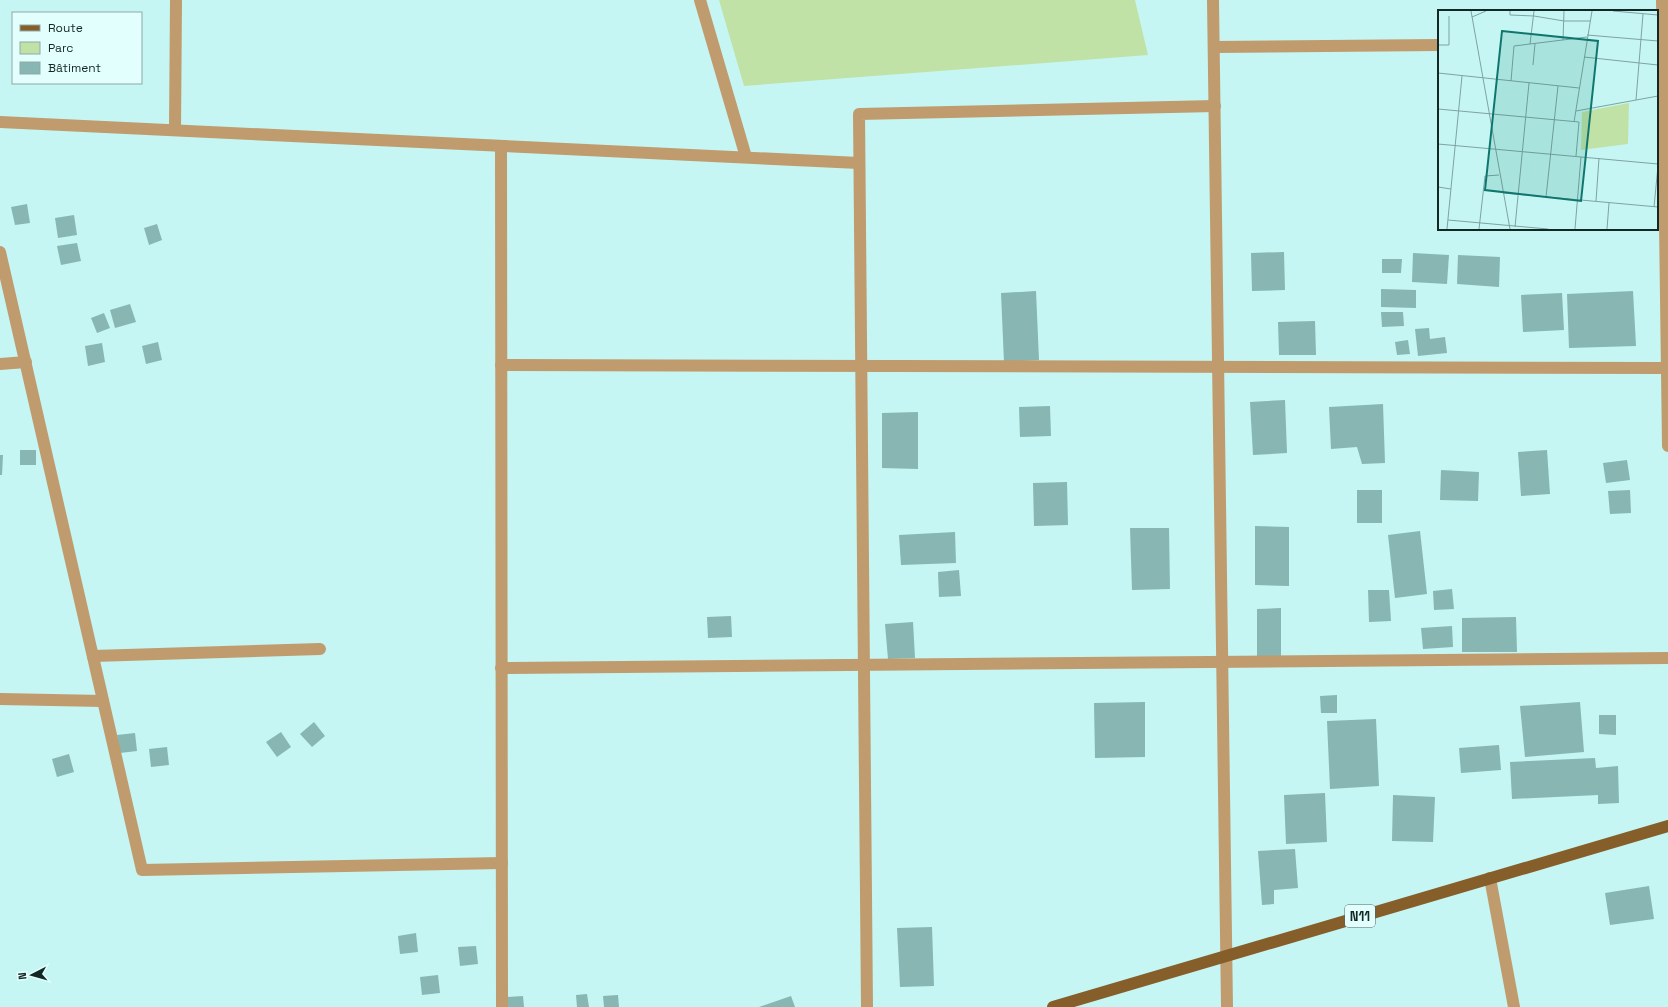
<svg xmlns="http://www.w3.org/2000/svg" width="1668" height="1007" font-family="'Space Grotesk',sans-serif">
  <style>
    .green { fill: #c1e2a6 }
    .building { fill: #87b6b3 }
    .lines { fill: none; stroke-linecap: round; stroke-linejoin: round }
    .street { stroke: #c09b6e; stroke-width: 12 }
    .primary { stroke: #855e2a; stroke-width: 12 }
    .labels { text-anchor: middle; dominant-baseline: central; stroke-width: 3.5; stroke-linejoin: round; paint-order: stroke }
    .shield { fill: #e2fffd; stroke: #516866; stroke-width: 1 }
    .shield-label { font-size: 13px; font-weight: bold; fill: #132725 }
    .inset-road { fill: none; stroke: #7ea3a1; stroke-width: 1 }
    .view { fill: #0f766e; fill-opacity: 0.15; stroke: #0f766e; stroke-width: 2 }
    .inset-edge { fill: none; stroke: #132725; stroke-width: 2 }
  </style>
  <rect width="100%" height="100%" fill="#c5f6f3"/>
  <!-- green -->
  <polygon class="green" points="719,0 1135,0 1148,55 744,86"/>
  <!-- building -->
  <g class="building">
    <polygon points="27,204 30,223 15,225 11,207"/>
    <polygon points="74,215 77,235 58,238 55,218"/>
    <polygon points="157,224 162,240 149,245 144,228"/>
    <polygon points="77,243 81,261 61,265 57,246"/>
    <polygon points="1284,252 1285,290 1252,291 1251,253"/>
    <polygon points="1413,253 1449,255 1447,284 1412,282"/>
    <polygon points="1458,255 1500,257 1499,287 1457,284"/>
    <polygon points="1382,259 1402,259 1401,273 1382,273"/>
    <polygon points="1381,289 1416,290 1416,308 1381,307"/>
    <polygon points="1036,291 1039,360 1004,362 1001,293"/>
    <polygon points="1633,291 1636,346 1569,348 1567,294"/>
    <polygon points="1562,293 1564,330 1523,332 1521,295"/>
    <polygon points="130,304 136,322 115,328 110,310"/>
    <polygon points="1381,312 1403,312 1404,326 1382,327"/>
    <polygon points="104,313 110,328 97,333 91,318"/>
    <polygon points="1315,321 1316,355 1279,355 1278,322"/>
    <polygon points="1429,328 1430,339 1445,337 1447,353 1418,356 1415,329"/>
    <polygon points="1408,340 1410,354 1397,355 1395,342"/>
    <polygon points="158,342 162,360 146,364 142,346"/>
    <polygon points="102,343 105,362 88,366 85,346"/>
    <polygon points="1285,400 1287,453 1253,455 1250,402"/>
    <polygon points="1383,404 1385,463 1362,464 1357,447 1331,449 1329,407"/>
    <polygon points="1050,406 1051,436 1020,437 1019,407"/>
    <polygon points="918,412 918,469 882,468 882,413"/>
    <rect x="20" y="450" width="16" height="15"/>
    <polygon points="1547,450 1550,494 1521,496 1518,452"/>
    <polygon points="0,455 3,455 2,475 0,475"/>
    <polygon points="1627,460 1630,480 1606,483 1603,463"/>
    <polygon points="1441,470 1479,472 1478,501 1440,500"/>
    <polygon points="1067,482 1068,525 1034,526 1033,483"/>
    <rect x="1357" y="490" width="25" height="33"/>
    <polygon points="1630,490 1631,513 1610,514 1608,491"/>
    <polygon points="1255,526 1289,527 1289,586 1255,585"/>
    <polygon points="1130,528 1169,528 1170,589 1132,590"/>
    <polygon points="1420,531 1427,594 1395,598 1388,535"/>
    <polygon points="955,532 956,563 901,565 899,535"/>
    <polygon points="959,570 961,596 939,597 938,572"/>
    <polygon points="1452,589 1454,609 1434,610 1433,591"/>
    <polygon points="1368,590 1389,590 1391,621 1369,622"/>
    <polygon points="1281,608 1281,658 1257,658 1257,609"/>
    <polygon points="731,616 732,637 708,638 707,617"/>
    <polygon points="1516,617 1517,652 1462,652 1462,618"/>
    <polygon points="913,622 915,658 888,659 885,624"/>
    <polygon points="1452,626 1453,647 1423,649 1421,628"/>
    <polygon points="1337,695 1337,713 1321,713 1320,696"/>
    <polygon points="1145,702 1145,757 1095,758 1094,703"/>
    <polygon points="1580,702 1584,752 1525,757 1520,706"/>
    <polygon points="1599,715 1616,715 1616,735 1599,734"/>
    <polygon points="1376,719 1379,786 1330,789 1327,721"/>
    <polygon points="314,722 325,736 312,747 300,734"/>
    <polygon points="281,732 291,747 277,757 266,742"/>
    <polygon points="135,733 137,751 120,753 117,735"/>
    <polygon points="1499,745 1501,770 1461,773 1459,748"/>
    <polygon points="167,747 169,765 151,767 149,749"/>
    <polygon points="69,754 74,772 57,777 52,759"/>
    <polygon points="1595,758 1596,768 1618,766 1619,803 1598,804 1598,795 1512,799 1510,762"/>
    <polygon points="1325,793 1327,842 1286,844 1284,795"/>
    <polygon points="1393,795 1435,797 1433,842 1392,841"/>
    <polygon points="1295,849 1298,888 1274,890 1274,904 1262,905 1258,851"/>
    <polygon points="1649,886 1654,919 1610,925 1605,893"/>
    <polygon points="932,927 934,986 900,987 897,928"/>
    <polygon points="416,933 418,952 400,954 398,936"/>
    <polygon points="476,946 478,964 460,966 458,947"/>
    <polygon points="438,975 440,993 422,995 420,977"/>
    <polygon points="587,994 589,1007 577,1007 576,995"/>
    <polygon points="618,995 619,1007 604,1007 603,996"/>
    <polygon points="523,996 524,1007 507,1007 506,997"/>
    <polygon points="791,996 795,1007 759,1007"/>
  </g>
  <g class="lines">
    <!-- street -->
    <g class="street">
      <polyline points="700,0 746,157"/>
      <polyline points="1213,0 1227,1007"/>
      <polyline points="1662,0 1668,446"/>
      <polyline points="1214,47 1439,45"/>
      <polyline points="0,122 859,163"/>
      <polyline points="175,130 176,0"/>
      <polyline points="501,146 502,1007"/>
      <polyline points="0,252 142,870 502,863"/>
      <polyline points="0,364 26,362"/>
      <polyline points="501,365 1667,368"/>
      <polyline points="93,656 320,649"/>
      <polyline points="501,668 1668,658"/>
      <polyline points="0,699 103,701"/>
      <polyline points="1490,878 1514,1007"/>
      <polyline points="867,1007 859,114 1215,106"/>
    </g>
    <!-- primary -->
    <polyline class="primary" points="1053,1007 1668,826"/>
  </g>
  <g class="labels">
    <!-- shield labels -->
    <rect class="shield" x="1345" y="905" width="30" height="22" rx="3"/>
    <g class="shield-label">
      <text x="1360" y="916">N11</text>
    </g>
  </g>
  <!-- overview -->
  <g transform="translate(1438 10)">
    <rect width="220" height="220" fill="#c5f6f3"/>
    <path d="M191,93L190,134L143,140L144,102Z" fill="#c1e2a6"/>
    <path class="inset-road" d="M33,1L72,219M72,1V5L96,6L126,11H152M175,1L220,5M34,7L48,1M149,25L220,31M125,30L126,1M92,34L96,1M0,35H11V6M146,47L220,55M95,55L97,34M0,63L141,78M73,71L76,36L149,27M198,90L205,4M0,99L141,112L138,146M138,101L220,86M136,112L154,1M0,134L220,154M0,177L13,179M65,183L220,197M108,187L120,76M158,191L161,148M216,197L220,156M10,210L110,219M77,217L91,73M9,219L24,66M41,219L47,166L61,165M137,219L143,147M169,219L171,193"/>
    <path class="view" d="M64,21L160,31L143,191L47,180Z"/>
    <rect width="220" height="220" class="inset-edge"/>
  </g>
  <!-- legend -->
  <rect x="12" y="12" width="130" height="72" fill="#e2fffd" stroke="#8fa9a7"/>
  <rect x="20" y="25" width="20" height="6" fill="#855e2a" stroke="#8fa9a7"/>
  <text x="48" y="32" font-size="12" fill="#132725">Route</text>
  <rect x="20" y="42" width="20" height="12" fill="#c1e2a6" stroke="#8fa9a7"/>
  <text x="48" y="52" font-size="12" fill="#132725">Parc</text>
  <rect x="20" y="62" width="20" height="12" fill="#87b6b3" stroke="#8fa9a7"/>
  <text x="48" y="72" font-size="12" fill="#132725">Bâtiment</text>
  <!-- north arrow -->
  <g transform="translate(32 975) rotate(264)" stroke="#e2fffd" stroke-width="3" paint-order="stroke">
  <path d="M0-3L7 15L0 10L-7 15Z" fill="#132725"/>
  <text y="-6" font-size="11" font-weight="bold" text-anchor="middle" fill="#132725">N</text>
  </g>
</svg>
